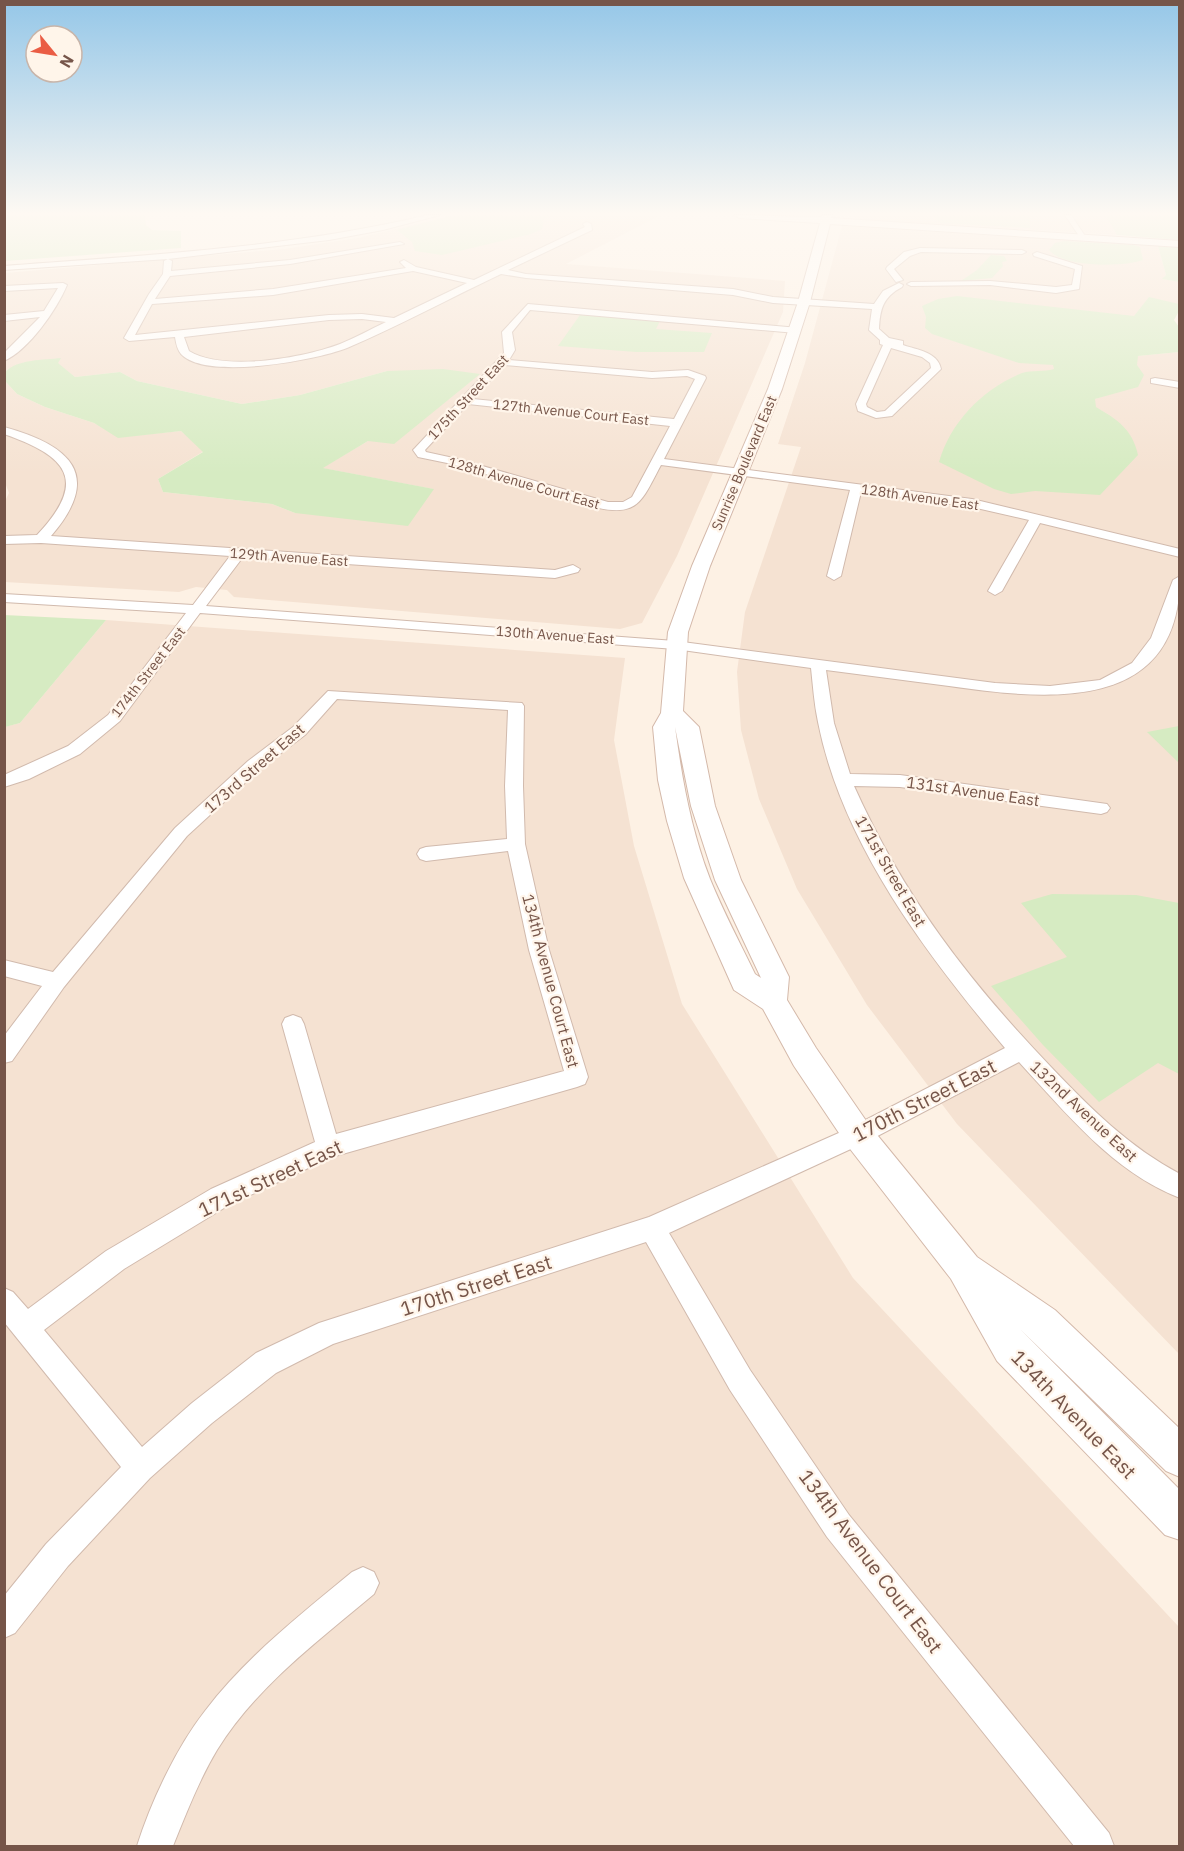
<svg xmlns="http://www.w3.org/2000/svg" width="1184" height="1851" font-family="'IBM Plex Sans',sans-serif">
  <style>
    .residential { fill: #f5e2d2 }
    .green { fill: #d6ebc2 }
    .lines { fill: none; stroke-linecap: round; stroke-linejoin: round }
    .street-casing { stroke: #d1baad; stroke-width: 2 }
    .secondary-casing { stroke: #d4b9aa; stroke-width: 2 }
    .street { fill: #fff; fill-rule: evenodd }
    .secondary { fill: #fff; fill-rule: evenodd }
    .labels { text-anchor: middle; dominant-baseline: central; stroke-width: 4.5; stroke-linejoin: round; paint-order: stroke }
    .far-street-label { font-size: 14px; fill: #765549; stroke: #fff5ea }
    .street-label { font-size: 16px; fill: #765549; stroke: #fff5ea }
    .near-street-label { font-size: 20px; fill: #765549; stroke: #fff5ea }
  </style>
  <rect width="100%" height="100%" fill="#fdf1e4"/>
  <!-- residential -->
  <g class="residential">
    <polygon points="454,215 661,215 566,264 785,281 783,312 677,556 642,623 620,629 234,597 227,590 196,587 179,592 5,582 4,503 9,493 4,480 5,381 17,394 45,407 94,423 118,437 181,431 204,451 158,479 163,492 272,504 295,513 433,489 322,468 368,441 387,371 300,395 242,404 137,381 120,372 75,377 57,363 60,359 8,369 5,372 5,273 284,249 358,238"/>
    <polygon points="843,215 1105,215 1117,235 861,219"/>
    <polygon points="842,226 1158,246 1166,275 1163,279 1179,282 1179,310 1134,316 1057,363 1063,377 1033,375 1113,417 1095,407 1095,399 1116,392 1137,365 1137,356 1179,352 1179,1354 957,1124 867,1005 797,889 759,799 741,730 737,672 745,612 801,447 778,444 805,363"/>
    <polygon points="106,620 625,658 614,740 634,846 682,1004 853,1278 1179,1627 1179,1846 5,1846 4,727 20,723"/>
  </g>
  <!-- green -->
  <g class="green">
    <polygon points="5,215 148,215 145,217 146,225 152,230 181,231 181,248 5,261"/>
    <polygon points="454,215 554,215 544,219 542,229 531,234 442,255 415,251 412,242 397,230"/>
    <polygon points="932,215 1030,215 1030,228 940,223"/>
    <polygon points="1105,215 1179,215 1179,240 1117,235"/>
    <path d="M1064,241L1134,245L1140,247L1143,260C1123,267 1064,268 1049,250L1055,243Z"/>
    <polygon points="1158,246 1179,247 1179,282 1162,279 1166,275"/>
    <polygon points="991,255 1004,256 1007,261 1002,262 1003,266 992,278 961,281 977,270"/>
    <path d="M957,296L1134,316L1149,297L1179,304V311L1174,320L1179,327V352L1138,356L1137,365L1144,375L1138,387L1095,399L1096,407C1118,420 1132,429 1138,455L1100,495L1035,491L1011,494L994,489L939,462C951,421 983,389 1022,373C1032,370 1044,372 1054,369L1053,365L1019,363L932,334L925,328L926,317L922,306L938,299Z"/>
    <polygon points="580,315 660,321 656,329 712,333 704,352 636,352 558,346"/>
    <path d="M61,358L58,363L75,377L120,372L137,381L242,404L300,395L387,371L443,369L480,374L394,444L368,441L323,468L434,489L408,526L295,513L272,504L163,492L158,479L203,452L181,431L118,438L94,423L45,407L17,394L5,381V372C18,359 43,360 61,358Z"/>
    <polygon points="4,615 106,620 20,723 5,727"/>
    <polygon points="1179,726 1180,726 1179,763 1147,732"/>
    <polygon points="1052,894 1136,895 1179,903 1179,1074 1158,1063 1099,1102 1043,1045 991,986 1067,957 1021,903"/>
  </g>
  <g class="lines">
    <!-- street casing -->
    <g class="street-casing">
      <g id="street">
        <path d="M428,215H440L383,230L329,240L168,259L172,261L171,271L290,260L400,242L404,244L290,264L170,276L155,299L273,289L406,268L400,262L404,260L416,267L474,280L585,227L583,224L587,222L591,224L592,230L508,270L526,274L733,289L773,297L874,304L883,291L899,283L903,285L902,287C883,297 880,309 879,329L889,338L903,341V345C917,350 938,352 941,369L892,416L876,418L858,411L856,404L883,345L880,344V340L869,330L872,309L773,303L733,295L526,278L501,274C450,298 399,326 347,348C317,360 206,381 181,354C177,349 176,343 175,337L129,341L124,338L149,294L163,274L164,261L168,259L4,270V266C147,255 289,248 428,215ZM413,271L467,283L394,318L362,314L329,315L135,335L152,304L273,295ZM362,319L386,322C371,329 355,338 340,344C303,358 224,372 189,351L184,337L329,320ZM891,348L922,357L930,363L931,368L885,411L877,412L867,407L866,404Z"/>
        <polygon points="1065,215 1071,215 1087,239 1081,239"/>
        <polygon points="920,248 1022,250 1026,252 1022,254 921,252 910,256 894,269 903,280 896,282 886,269 887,267 904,252"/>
        <polygon points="1037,252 1082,266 1079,289 1056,293 990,285 911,286 907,284 911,282 990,281 1056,287 1072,285 1075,269 1034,256 1033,254"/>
        <path d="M63,283L67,285C57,309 29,350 4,361V353L40,317L4,321V315L44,311L58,288L4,291V286Z"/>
        <path d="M528,304L799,328V332L796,333L530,310L512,332L515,350L509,360L652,372L688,370L705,376L706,378L664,459L972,499L1180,549V557L1040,523L1002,591L995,595L988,591L1029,520L972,507L861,492L841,576L834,580L827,576L850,490L661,465C642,500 639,518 594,507L452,464L418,457L413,450L415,448L504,353L502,332ZM504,365L652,378L687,376L695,379L674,419L473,399ZM468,404L670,426L632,497L623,502H608L458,459L426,452L425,450Z"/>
        <polygon points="1155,378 1180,382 1180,388 1151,383 1151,379"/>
        <path d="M4,427C70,445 104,475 51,536L555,570L573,565L580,569L578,572L555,578L243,557L206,606L675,641L995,683L1050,686L1100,680L1132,663L1151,638L1173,580L1180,576C1180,715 1047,700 949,686C908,681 867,675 826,670L834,723L850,774L900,775L1107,804L1110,808L1107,812L1101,814L900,787L854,786C904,897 967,979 1051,1067C1090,1108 1129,1147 1180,1174V1198C1113,1172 1066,1113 1019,1062L866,1142L669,1233L750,1370L849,1515L1109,1833L1114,1846H1074L827,1537L730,1390L646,1242L333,1344L276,1373L212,1423L150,1478L68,1566L15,1633L4,1638V1596L46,1544L121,1467L4,1322V1288L13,1292L28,1309L106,1251L211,1189L315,1142L282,1024L285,1018L293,1015L301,1018L304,1024L336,1134L564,1071L529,950L508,851L426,861L420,859L417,854L420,849L426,847L507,839L505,786L508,710L337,699L305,735L260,769L187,836L64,987L12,1061L4,1063V1036L42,986L4,976V960L53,972L175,828L248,761L293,727L328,691L522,703L524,706L523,786L525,844L549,950L588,1077L585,1084L577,1087L332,1157L229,1205L124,1269L44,1330L142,1447L192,1403L256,1353L319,1323L649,1217L850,1128L1005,1048C927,955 842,844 818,722C814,704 813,686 811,668L675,649L200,613L120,721L80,754L29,779L4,787V775L68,746L108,715L186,613L4,602V594L193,605L230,556L41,543L4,544V536L37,535C89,480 67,456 4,434Z"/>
        <path d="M363,1567L374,1572L379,1583L374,1594C318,1641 256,1687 217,1750C199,1780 186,1814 173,1846H137C151,1802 176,1748 205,1711C246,1657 300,1615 352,1572Z"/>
      </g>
    </g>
    <!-- secondary casing -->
    <g class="secondary-casing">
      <path id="secondary" d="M734,215L821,217L822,215H832L831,218L1180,241V247L830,224L810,302L782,389L710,566L688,632L683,711L699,727L715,806L741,880L789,977L787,1000L816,1048L869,1125L977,1257L1055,1310L1180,1429V1477L1166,1471L1020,1329L1180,1490V1540L1165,1535L997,1361L951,1279L847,1145L794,1066L763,1009L734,990L684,878L667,821L658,780L653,727L661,713L668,632L692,566L768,389L798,302L820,223L739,218ZM675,727L691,806L715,880L761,978L755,974C740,943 723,911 710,879C691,830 682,779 675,727Z"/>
    </g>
    <!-- street -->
    <use href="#street" class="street"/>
    <!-- secondary -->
    <use href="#secondary" class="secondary"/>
  </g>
  <!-- sky -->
  <linearGradient id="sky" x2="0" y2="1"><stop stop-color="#95c7e8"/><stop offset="0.45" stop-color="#fef9f3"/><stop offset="1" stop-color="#fef9f3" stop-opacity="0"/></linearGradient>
  <rect width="1184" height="474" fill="url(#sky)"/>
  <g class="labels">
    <!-- far-street labels -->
    <g class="far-street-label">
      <text transform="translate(468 397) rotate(-47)">175th Street East</text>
      <text transform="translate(571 412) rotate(6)">127th Avenue Court East</text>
      <text transform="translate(744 463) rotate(-67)">Sunrise Boulevard East</text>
      <text transform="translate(524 483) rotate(16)">128th Avenue Court East</text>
      <text transform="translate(920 497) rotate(8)">128th Avenue East</text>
      <text transform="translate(289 557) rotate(4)">129th Avenue East</text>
      <text transform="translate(555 635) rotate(4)">130th Avenue East</text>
      <text transform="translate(148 672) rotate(-52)">174th Street East</text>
    </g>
    <!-- street labels -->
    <g class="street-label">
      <text transform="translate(254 768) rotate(-41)">173rd Street East</text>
      <text transform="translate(973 791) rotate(8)">131st Avenue East</text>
      <text transform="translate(891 871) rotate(60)">171st Street East</text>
      <text transform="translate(551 981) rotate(75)">134th Avenue Court East</text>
      <text transform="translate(1084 1111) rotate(43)">132nd Avenue East</text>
    </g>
    <!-- near-street labels -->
    <g class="near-street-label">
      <text transform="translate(924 1100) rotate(-27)">170th Street East</text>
      <text transform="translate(270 1178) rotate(-25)">171st Street East</text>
      <text transform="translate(476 1285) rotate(-18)">170th Street East</text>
      <text transform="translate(1074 1414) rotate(46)">134th Avenue East</text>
      <text transform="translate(871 1561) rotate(53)">134th Avenue Court East</text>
    </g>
  </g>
  <!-- border -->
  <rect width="1184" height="1851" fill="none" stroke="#765549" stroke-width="12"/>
  <!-- north arrow -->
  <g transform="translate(54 54) rotate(120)"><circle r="28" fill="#fff5ea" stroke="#c8b5aa" stroke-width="1.5"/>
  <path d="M0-4.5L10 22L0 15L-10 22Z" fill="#ea5d45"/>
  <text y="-9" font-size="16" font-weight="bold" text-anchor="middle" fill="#765549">N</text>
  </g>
</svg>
